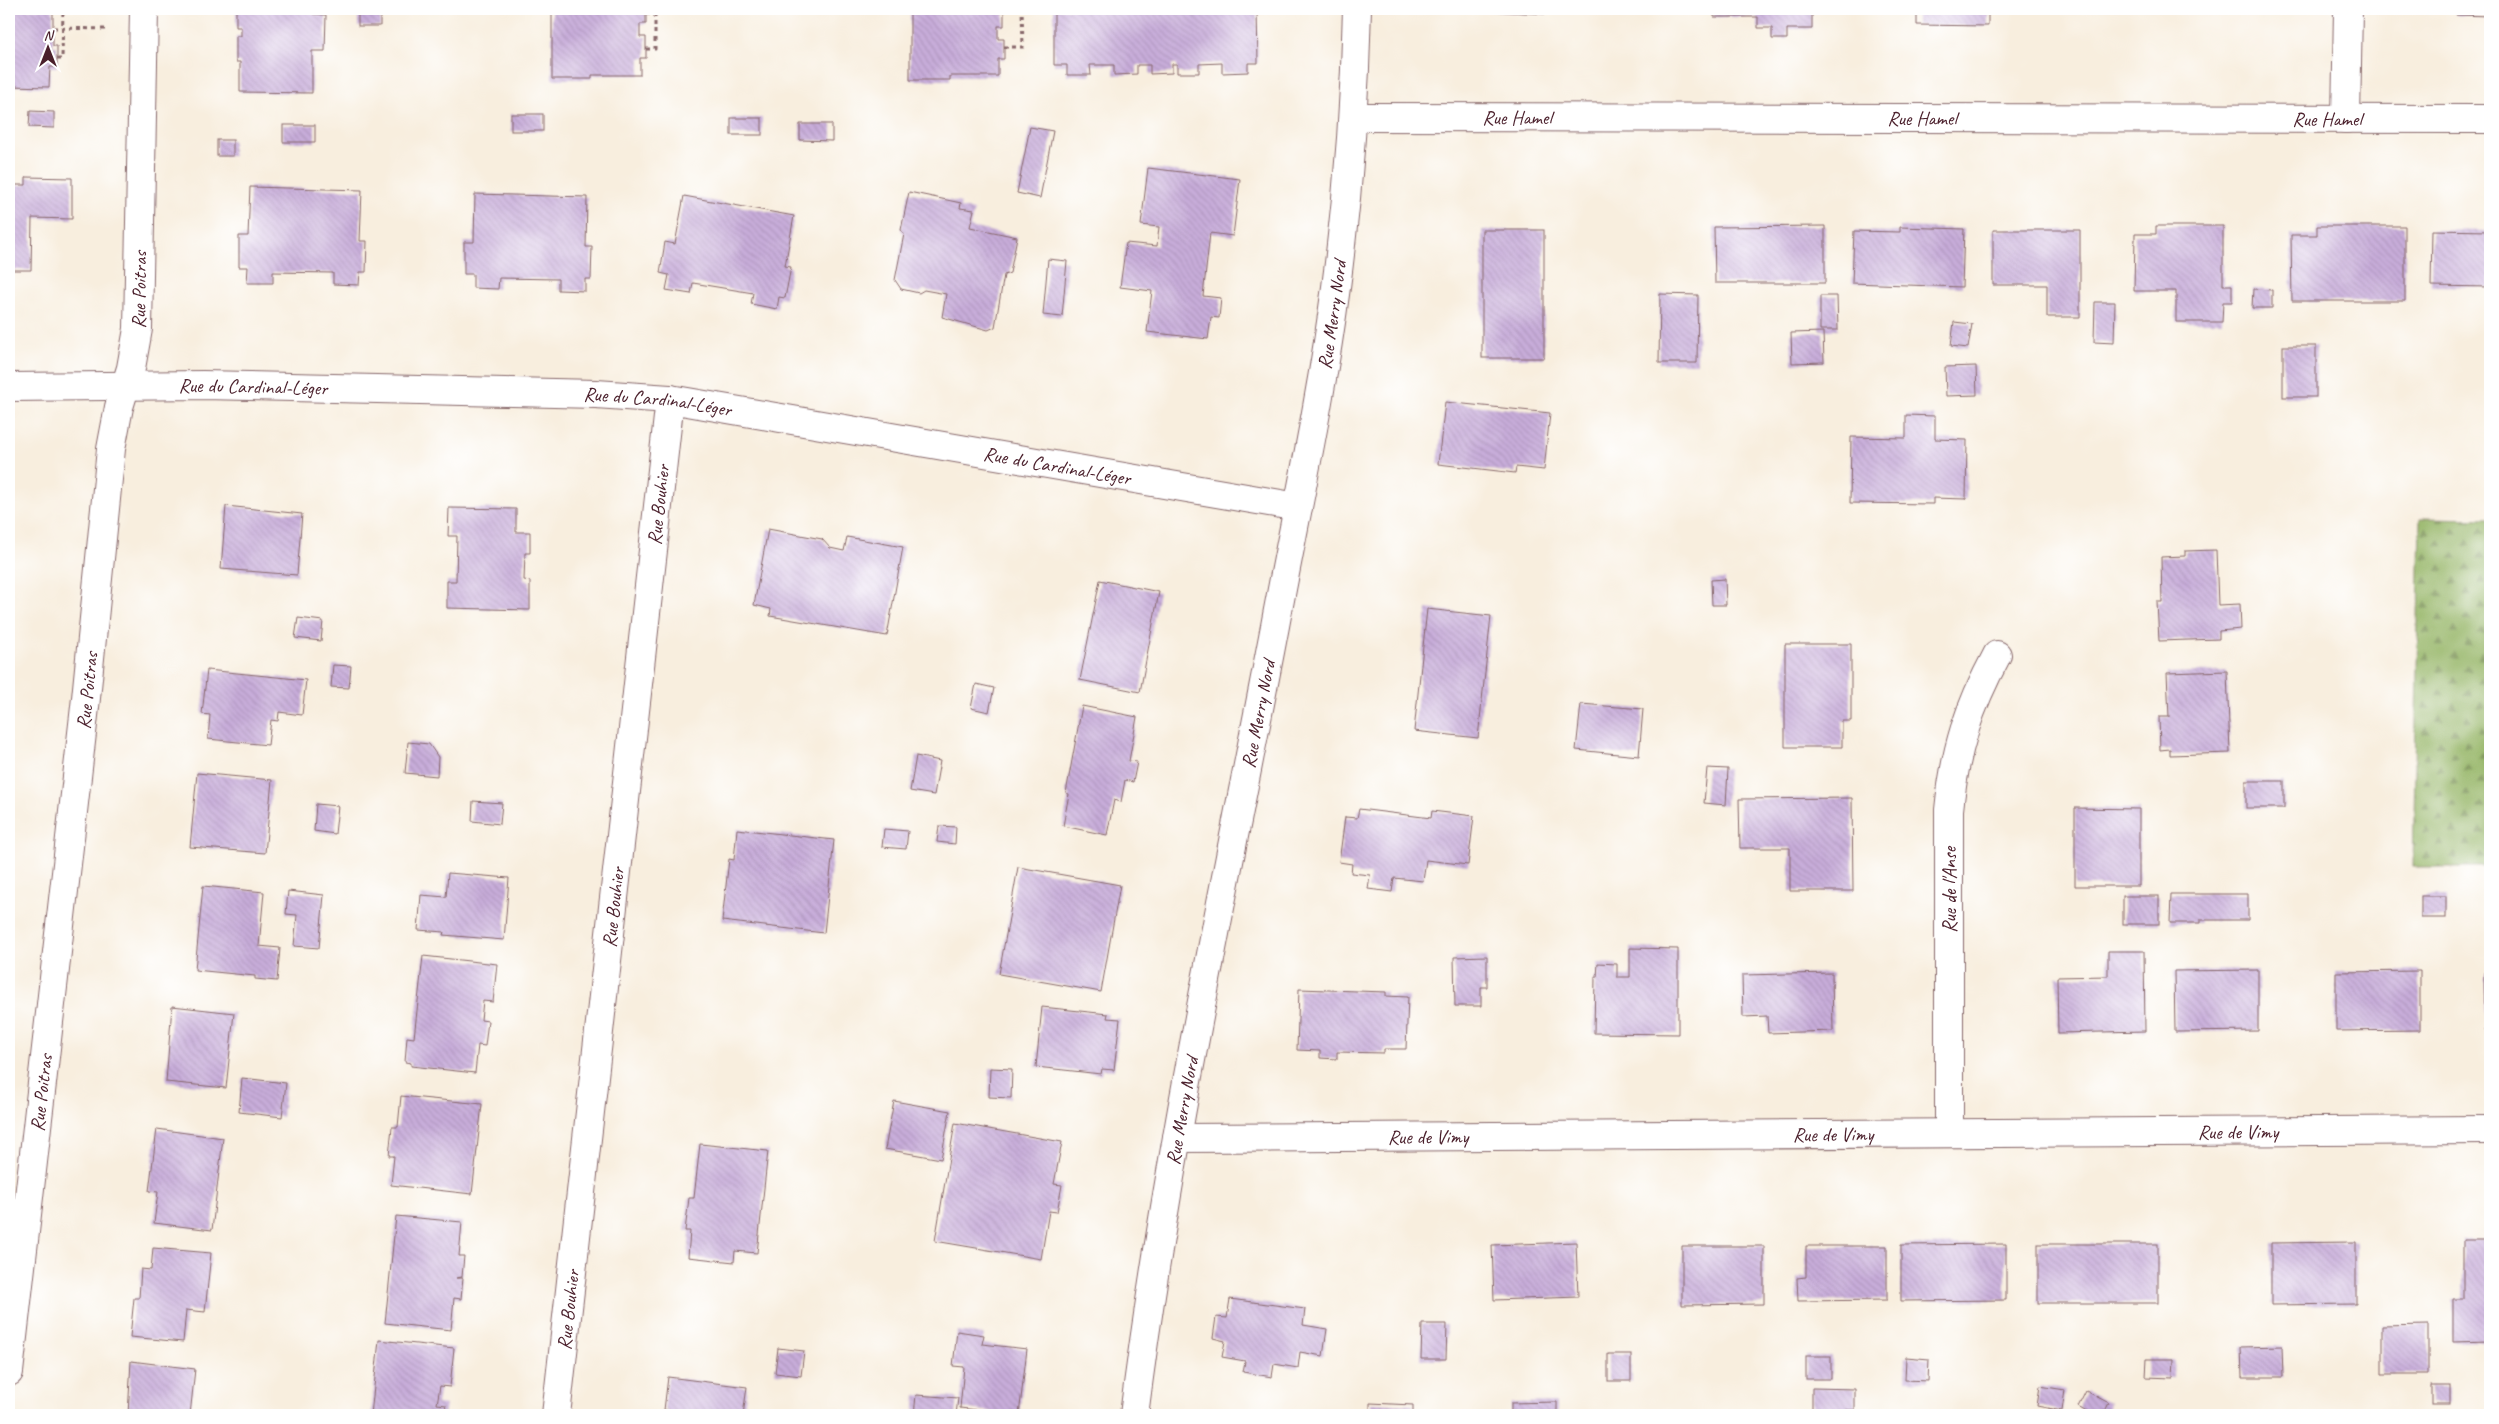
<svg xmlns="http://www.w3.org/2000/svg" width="2499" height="1424" font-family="Caveat,sans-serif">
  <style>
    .forest { fill: url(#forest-firs); stroke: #706a4a }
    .building { fill: url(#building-back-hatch) }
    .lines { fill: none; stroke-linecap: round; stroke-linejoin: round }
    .minor-casing { stroke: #87676a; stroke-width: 30 }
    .secondary-casing { stroke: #87676a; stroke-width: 30 }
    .path { stroke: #87676a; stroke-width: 3; stroke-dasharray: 4 4; stroke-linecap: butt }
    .minor { stroke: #fff; stroke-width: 28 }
    .secondary { stroke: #fff; stroke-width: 28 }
    .labels { text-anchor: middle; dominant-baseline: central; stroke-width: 4; stroke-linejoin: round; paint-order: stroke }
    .street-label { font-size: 20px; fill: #4a1f2b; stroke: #fff }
  </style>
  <defs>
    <pattern id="forest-firs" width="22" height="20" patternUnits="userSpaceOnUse" patternTransform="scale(1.25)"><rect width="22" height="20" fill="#96b668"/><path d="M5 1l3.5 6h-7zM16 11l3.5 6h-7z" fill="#7c9356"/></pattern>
    <pattern id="building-back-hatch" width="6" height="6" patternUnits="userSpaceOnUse" patternTransform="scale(1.25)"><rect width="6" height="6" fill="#c8adda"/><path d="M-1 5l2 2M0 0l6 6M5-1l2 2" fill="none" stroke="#ad94bb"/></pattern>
  </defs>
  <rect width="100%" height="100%" fill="#fff"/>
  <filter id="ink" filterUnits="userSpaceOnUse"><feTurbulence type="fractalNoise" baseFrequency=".02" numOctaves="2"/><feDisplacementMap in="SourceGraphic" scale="10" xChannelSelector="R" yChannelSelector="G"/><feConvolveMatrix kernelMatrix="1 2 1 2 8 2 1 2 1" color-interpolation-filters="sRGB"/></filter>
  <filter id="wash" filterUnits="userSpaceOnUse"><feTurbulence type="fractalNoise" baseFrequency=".0096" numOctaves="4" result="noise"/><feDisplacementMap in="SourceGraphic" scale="20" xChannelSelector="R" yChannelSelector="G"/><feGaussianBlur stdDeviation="1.12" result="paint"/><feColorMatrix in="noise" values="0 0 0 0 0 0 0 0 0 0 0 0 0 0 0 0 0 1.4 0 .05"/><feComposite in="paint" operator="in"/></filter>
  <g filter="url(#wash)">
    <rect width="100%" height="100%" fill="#f8eede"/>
    <!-- forest -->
    <polygon class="forest" points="2420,518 2490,519 2490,867 2413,867"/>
    <g id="blocks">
      <!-- building -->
      <g class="building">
        <polygon points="9,9 53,9 53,46 57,46 57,67 50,67 49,87 9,86"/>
        <polygon points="236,9 313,9 313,14 326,15 325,51 312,51 312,93 240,92 240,62 236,62 236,36 241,36 241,27 236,27"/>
        <rect x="358" y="9" width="22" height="17"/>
        <polygon points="552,9 646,9 646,24 640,24 640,37 646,37 646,58 640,58 640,75 592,75 592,79 552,79"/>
        <polygon points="910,9 1004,9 1004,26 998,26 998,39 1004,39 1004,59 998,59 998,76 950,76 950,80 910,80"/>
        <polygon points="1054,9 1257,9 1258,63 1248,63 1248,72 1222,73 1222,63 1199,64 1199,73 1177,73 1177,64 1172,64 1172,73 1150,74 1150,65 1137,65 1137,74 1114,75 1114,65 1090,65 1091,75 1067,75 1067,65 1054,65"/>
        <polygon points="1489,9 1547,9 1546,14 1489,11"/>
        <polygon points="1714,9 1812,9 1812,29 1787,29 1787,39 1772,39 1772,28 1758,28 1758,17 1714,17"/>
        <polygon points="1917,9 1988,9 1988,26 1917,25"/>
        <polygon points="2456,9 2490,9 2490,16 2456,15"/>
        <polygon points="30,111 54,112 54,128 29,127"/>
        <rect x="511" y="114" width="32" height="17"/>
        <rect x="731" y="118" width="31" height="17"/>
        <polygon points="800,124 832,124 832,141 800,140"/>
        <rect x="283" y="125" width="32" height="17"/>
        <polygon points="1030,127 1053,131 1040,198 1017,193"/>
        <rect x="217" y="140" width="16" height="16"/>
        <polygon points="1148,168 1240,179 1233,236 1210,233 1203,296 1221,298 1219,318 1211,317 1208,339 1147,332 1152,291 1120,287 1126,243 1157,246 1159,227 1141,225"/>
        <polygon points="26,177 72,178 72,219 32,218 31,270 9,270 9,185 26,185"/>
        <polygon points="250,187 362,190 360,241 367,241 366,272 360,272 359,285 333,284 333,273 273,272 273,283 247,283 248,267 239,267 239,236 248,236"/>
        <polygon points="909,192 961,203 960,208 974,210 970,227 1017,237 1010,273 1004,275 995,327 988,330 942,317 946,294 924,290 919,293 901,289 895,280 904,234 901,230"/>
        <polygon points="475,194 587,197 586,247 592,247 591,279 585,279 585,291 558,290 558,279 499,278 498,289 473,288 473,274 464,274 464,242 474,242"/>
        <polygon points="684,196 794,216 785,266 791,267 785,298 779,297 777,309 751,304 753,293 693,283 691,294 666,290 669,275 660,273 665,242 675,244"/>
        <polygon points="1825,226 1825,283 1715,283 1714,227"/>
        <polygon points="2156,226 2223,226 2223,285 2232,285 2232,302 2223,302 2222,322 2176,322 2176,291 2134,291 2135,234 2156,234"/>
        <polygon points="2317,226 2405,226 2405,301 2292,301 2291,235 2317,235"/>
        <polygon points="1900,227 1964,229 1962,287 1852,283 1854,231 1900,232"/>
        <rect x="1482" y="230" width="62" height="128"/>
        <polygon points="1993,230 2080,230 2080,317 2047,317 2047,285 1993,285"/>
        <polygon points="2432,230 2490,231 2490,287 2431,286"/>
        <polygon points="1048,259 1067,261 1062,317 1043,315"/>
        <polygon points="2253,289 2272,290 2272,308 2252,308"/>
        <polygon points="1660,294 1698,295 1697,363 1659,363"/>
        <polygon points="1820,296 1837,296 1838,330 1820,330"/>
        <polygon points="2095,302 2115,302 2114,343 2094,342"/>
        <polygon points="1954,322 1972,324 1968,348 1951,346"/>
        <polygon points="1823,332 1824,362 1792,363 1791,333"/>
        <rect x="2283" y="346" width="33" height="51"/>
        <polygon points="1976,366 1977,395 1946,396 1945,367"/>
        <polygon points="1445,402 1550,413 1544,470 1516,467 1515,473 1438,464"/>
        <polygon points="1906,415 1935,416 1935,439 1967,440 1966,499 1933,498 1933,504 1850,503 1851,437 1906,438"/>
        <polygon points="226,506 302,514 297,575 221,569"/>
        <polygon points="449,508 516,509 516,532 530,532 530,553 525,553 524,580 530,581 530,610 447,608 447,581 456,581 457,536 448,536"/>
        <polygon points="768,529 822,539 830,548 844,551 847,537 903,547 887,636 770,616 771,609 754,605"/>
        <polygon points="2216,550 2218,605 2240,604 2241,629 2219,631 2219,639 2159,641 2157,602 2162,602 2161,557 2185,556 2185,551"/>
        <polygon points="1725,579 1726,605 1712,605 1711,580"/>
        <polygon points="1100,580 1159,592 1140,692 1080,680"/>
        <polygon points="1427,609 1491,616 1478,738 1414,731"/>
        <polygon points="298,618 323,621 321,641 295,638"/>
        <polygon points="1785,644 1851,644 1851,721 1842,721 1842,747 1785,747"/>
        <polygon points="333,665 351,666 349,688 331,687"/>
        <polygon points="207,670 306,680 302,715 279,712 278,721 271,720 268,745 208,739 210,715 202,714"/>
        <polygon points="2227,671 2230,753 2170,755 2170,749 2160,750 2159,717 2169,717 2167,673"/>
        <polygon points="976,684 994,688 989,712 971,708"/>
        <polygon points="1581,704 1643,709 1639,756 1576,750"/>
        <polygon points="1082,706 1137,717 1129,761 1137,762 1133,782 1125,780 1121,802 1114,800 1107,835 1063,826 1069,794 1066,793"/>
        <polygon points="408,742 429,744 438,757 437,776 405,773"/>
        <polygon points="916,756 940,761 934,795 910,791"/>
        <polygon points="1707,768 1728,769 1726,805 1704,803"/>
        <polygon points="197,773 272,780 265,853 190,847"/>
        <rect x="2246" y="781" width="38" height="27"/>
        <polygon points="1852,798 1853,891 1790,891 1790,848 1740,848 1739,799"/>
        <polygon points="473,801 502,803 500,824 472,821"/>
        <polygon points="316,804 338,806 335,834 314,831"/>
        <polygon points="2075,808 2139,809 2139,886 2075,886"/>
        <polygon points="1359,809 1431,818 1432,811 1474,816 1468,865 1426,860 1423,881 1394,878 1392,892 1368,889 1370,875 1351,873 1352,864 1339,862 1345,817 1357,818"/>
        <polygon points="939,826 956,827 955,844 937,842"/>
        <polygon points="737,829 834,840 824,933 722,921 729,859 734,860"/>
        <polygon points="884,829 908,831 906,849 882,847"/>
        <polygon points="1018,867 1120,885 1101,992 999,974"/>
        <polygon points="448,873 509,878 504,940 443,935 444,932 418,930 421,895 446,897"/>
        <polygon points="203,886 264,892 259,946 280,948 277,981 255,979 255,976 195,970"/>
        <polygon points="288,891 324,895 319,948 294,946 297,915 286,914"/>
        <polygon points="2171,894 2248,894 2248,920 2200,920 2200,923 2170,923"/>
        <rect x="2123" y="896" width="36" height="28"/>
        <rect x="2421" y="896" width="25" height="22"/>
        <polygon points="1630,948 1678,949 1678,1034 1594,1033 1595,977 1597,977 1598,963 1617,964 1617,977 1630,977"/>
        <polygon points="2108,951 2144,951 2145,1031 2058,1033 2057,977 2108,976"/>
        <polygon points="423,956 497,964 493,1002 483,1001 481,1020 488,1021 485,1046 478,1045 475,1073 411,1066 411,1063 405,1062 407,1037 414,1038"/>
        <polygon points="1487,956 1487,987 1481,987 1481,1006 1455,1006 1454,957"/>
        <polygon points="2258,970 2258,1031 2175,1032 2174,971"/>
        <polygon points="2420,971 2420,1030 2336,1031 2336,972"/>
        <polygon points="2490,971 2490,1030 2485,1030 2484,972"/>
        <polygon points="1832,973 1833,1031 1768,1033 1767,1016 1743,1017 1742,975"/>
        <polygon points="1299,989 1386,992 1386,996 1408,997 1406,1049 1384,1049 1384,1053 1337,1052 1337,1059 1320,1058 1320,1051 1297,1050"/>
        <polygon points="172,1006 234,1013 226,1088 166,1082"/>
        <polygon points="1042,1007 1108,1014 1107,1018 1120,1019 1114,1070 1102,1069 1101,1074 1036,1067"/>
        <polygon points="990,1068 1012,1069 1011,1098 989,1097"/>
        <polygon points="242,1078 286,1083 282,1117 239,1112"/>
        <polygon points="401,1096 482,1104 472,1194 391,1185 394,1156 389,1156 392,1127 398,1127"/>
        <polygon points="894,1101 950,1111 941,1159 885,1149"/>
        <polygon points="955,1123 1062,1142 1054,1184 1062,1185 1057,1212 1049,1211 1041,1259 935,1241"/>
        <polygon points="157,1129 223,1138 212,1230 154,1223 158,1192 149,1191"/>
        <polygon points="700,1144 768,1151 757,1253 735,1251 734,1262 688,1257 690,1231 685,1231 689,1198 694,1198"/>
        <polygon points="396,1216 462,1222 459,1256 464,1256 462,1277 456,1278 463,1278 461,1299 454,1298 451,1330 385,1323"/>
        <polygon points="2463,1240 2490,1240 2490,1341 2453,1342 2453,1299 2463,1299"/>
        <polygon points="1576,1242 1578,1297 1494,1300 1492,1245"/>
        <polygon points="2356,1242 2356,1304 2271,1305 2271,1243"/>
        <polygon points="2006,1244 2006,1300 1901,1301 1901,1245"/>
        <rect x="2038" y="1244" width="120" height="59"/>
        <polygon points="1682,1246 1764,1246 1764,1304 1682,1305"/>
        <polygon points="1806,1246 1887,1246 1887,1300 1798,1301 1797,1278 1806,1277"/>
        <polygon points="153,1248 211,1253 205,1312 186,1310 183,1342 130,1337 134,1298 139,1298 141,1269 151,1270"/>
        <polygon points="1230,1299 1305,1309 1303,1325 1327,1329 1323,1356 1300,1352 1298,1368 1274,1364 1272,1377 1243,1372 1245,1361 1222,1357 1225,1341 1213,1338 1216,1317 1227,1318"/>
        <polygon points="1422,1324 1447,1324 1446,1359 1421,1359"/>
        <polygon points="2428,1325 2428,1374 2382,1374 2382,1326"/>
        <polygon points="957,1331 984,1335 982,1344 1027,1349 1019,1415 960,1408 964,1367 953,1366"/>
        <polygon points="379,1340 454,1348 450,1387 440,1386 437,1404 446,1405 444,1415 371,1415"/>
        <polygon points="2282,1346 2283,1377 2242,1377 2241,1347"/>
        <polygon points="778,1348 804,1351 801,1376 775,1373"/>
        <rect x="1608" y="1354" width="23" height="27"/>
        <rect x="1806" y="1356" width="25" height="23"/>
        <polygon points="1906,1357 1929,1359 1928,1381 1905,1380"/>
        <polygon points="2147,1359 2174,1359 2173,1378 2146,1377"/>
        <polygon points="131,1361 195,1369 190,1415 128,1415"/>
        <polygon points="668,1377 747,1387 743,1415 667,1415 667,1410 664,1410"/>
        <polygon points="2040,1386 2065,1390 2062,1411 2037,1406"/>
        <rect x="2431" y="1386" width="19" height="17"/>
        <polygon points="1812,1388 1855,1389 1855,1410 1833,1410 1833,1415 1812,1415"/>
        <polygon points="2086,1391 2109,1403 2103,1415 2092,1415 2078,1407"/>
        <polygon points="916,1395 958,1398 956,1415 914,1415"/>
        <polygon points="1557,1402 1557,1415 1511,1415 1511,1403"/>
        <polygon points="1370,1403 1413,1405 1413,1415 1370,1415"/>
      </g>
    </g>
  </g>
  <g filter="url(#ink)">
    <use href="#blocks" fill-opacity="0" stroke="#87676a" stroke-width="1"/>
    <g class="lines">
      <!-- minor casing -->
      <g class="minor-casing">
        <g id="minor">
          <path id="s1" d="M1353,117L2490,119"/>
          <polyline points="2346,119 2348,9"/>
          <path id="s2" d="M9,387L203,385L596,394L670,399L1298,507"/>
          <path d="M1949,1133V810C1955,750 1968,709 1997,655"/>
          <path id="s3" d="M1177,1138L2490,1130"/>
          <path id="s4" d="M9,1372L86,698L111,449L119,407L131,368L138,329L144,9"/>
          <path id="s5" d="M556,1415L670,399"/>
        </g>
      </g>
      <!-- secondary casing -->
      <g class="secondary-casing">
        <g id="secondary">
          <path id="s6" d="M1134,1415C1168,1150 1225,888 1275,626C1296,513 1321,401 1336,287C1348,195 1355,102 1357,9"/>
        </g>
      </g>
      <!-- path -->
      <g class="path">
        <polyline points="646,14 655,14"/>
        <polyline points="53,28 107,29"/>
        <polyline points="1004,47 1023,47 1022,9"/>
        <polyline points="646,49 655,49 655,9"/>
        <polyline points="57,59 62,59 63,9"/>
      </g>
      <!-- minor -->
      <use href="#minor" class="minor"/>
      <!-- secondary -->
      <use href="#secondary" class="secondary"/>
    </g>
  </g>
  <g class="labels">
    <!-- street labels -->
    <g class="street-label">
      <text stroke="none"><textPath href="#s1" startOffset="164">Rue Hamel</textPath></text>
      <text stroke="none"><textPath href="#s1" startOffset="569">Rue Hamel</textPath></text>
      <text stroke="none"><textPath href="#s1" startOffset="974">Rue Hamel</textPath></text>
      <text stroke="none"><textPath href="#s4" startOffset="1091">Rue Poitras</textPath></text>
      <text stroke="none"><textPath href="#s6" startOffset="1118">Rue Merry Nord</textPath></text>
      <text stroke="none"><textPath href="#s2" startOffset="244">Rue du Cardinal-Léger</textPath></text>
      <text stroke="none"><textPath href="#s2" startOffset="649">Rue du Cardinal-Léger</textPath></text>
      <text stroke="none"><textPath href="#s2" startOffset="1054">Rue du Cardinal-Léger</textPath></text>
      <text stroke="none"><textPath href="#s5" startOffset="916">Rue Bouhier</textPath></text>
      <text stroke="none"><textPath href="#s4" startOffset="686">Rue Poitras</textPath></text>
      <text stroke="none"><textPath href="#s6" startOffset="712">Rue Merry Nord</textPath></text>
      <text transform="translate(1949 890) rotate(-90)">Rue de l'Anse</text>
      <text stroke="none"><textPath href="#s5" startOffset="511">Rue Bouhier</textPath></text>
      <text stroke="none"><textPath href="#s4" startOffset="281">Rue Poitras</textPath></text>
      <text stroke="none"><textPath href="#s6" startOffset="308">Rue Merry Nord</textPath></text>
      <text stroke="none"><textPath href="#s3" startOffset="1061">Rue de Vimy</textPath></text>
      <text stroke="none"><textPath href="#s3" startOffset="656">Rue de Vimy</textPath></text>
      <text stroke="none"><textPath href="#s3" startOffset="251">Rue de Vimy</textPath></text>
      <text stroke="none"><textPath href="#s5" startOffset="106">Rue Bouhier</textPath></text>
    </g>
  </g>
  <!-- margin -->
  <rect width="2499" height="1424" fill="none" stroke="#fff" stroke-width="30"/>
  <!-- north arrow -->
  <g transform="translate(48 48)" stroke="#ffffff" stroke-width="4" paint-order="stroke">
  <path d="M0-4L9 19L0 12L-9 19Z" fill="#4a1f2b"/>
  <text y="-8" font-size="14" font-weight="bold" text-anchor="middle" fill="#4a1f2b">N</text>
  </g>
</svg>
